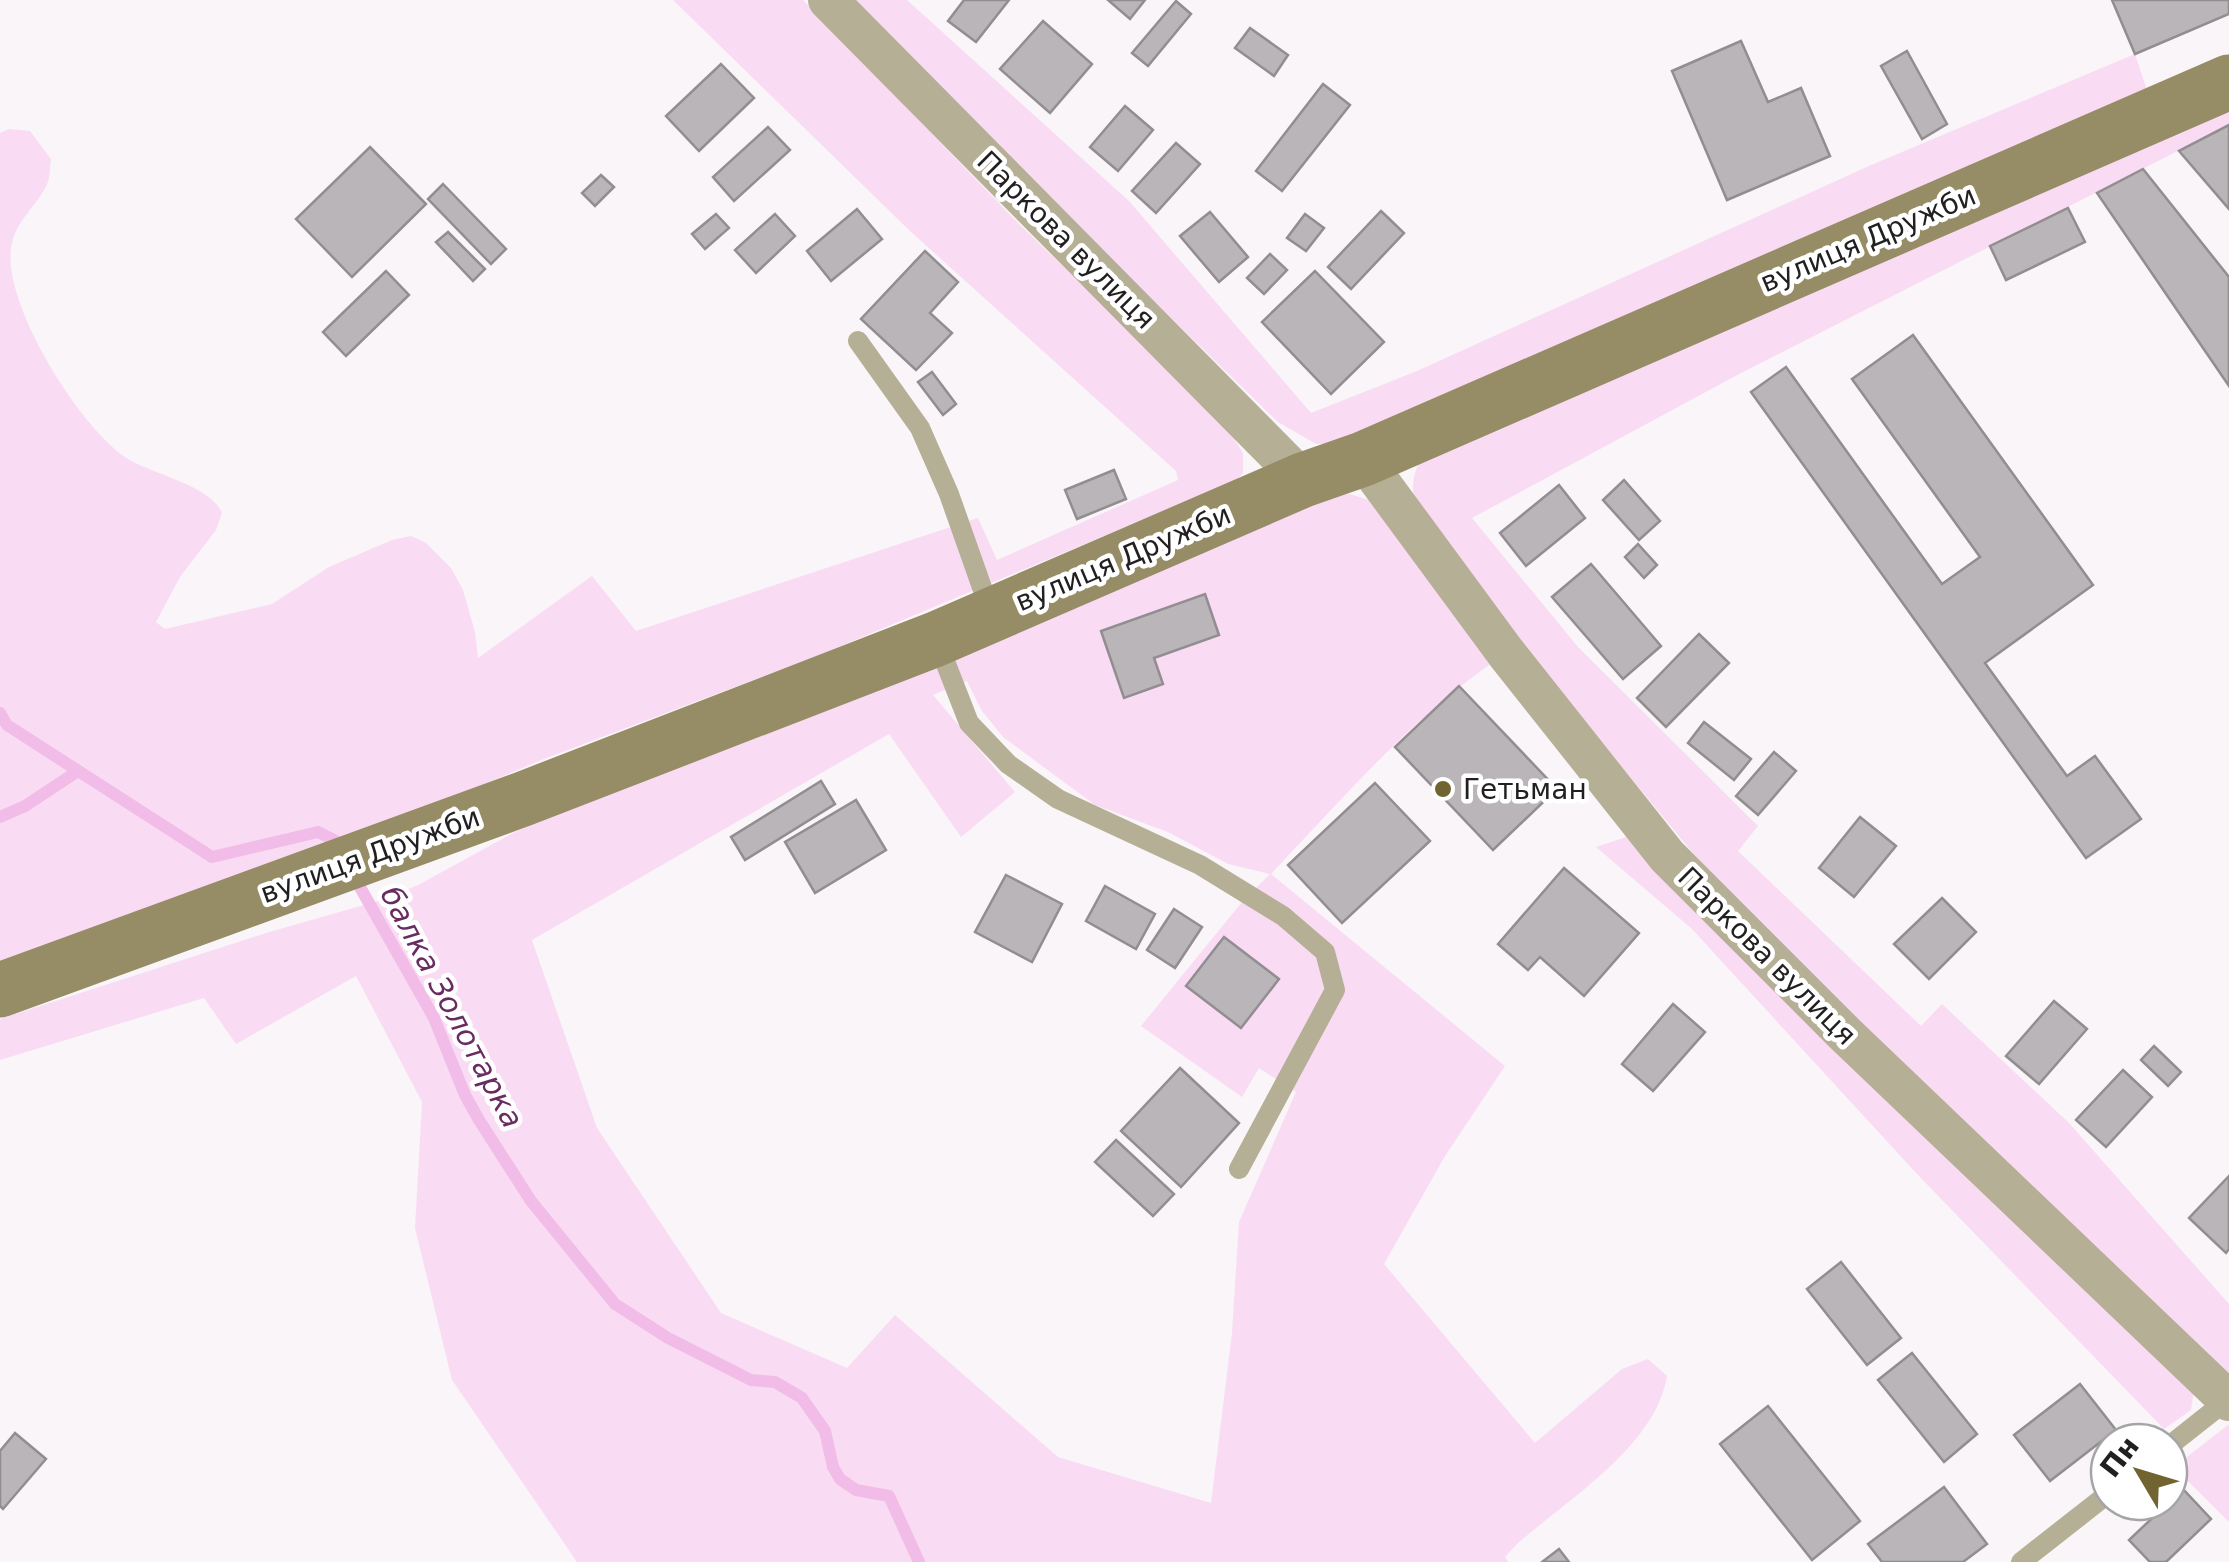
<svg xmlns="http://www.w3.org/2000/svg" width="2229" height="1562" font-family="'DejaVu Sans',sans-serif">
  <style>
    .green { fill: #f9dcf3; fill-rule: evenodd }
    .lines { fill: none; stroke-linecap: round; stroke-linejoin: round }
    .stream { stroke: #f1bce7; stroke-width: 12 }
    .building { fill: #b9b5b8; stroke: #928d91; stroke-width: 2.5 }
    .lane { stroke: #b5af95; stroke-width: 20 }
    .street { stroke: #b5af95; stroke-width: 40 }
    .secondary { stroke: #968c65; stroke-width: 55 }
    .poi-dot { fill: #716431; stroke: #fff; stroke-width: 4 }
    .labels { text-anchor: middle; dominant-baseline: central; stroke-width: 9; stroke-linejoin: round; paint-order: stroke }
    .street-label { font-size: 28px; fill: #211f20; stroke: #fff }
    .poi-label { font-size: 28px; fill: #211f20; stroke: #fff; text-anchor: start }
    .water-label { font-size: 30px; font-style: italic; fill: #692c60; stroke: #fff }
  </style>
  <rect width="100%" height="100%" fill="#f9f5f8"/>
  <!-- green -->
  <g class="green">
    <path d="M673,0H803L1020,225L1223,421L1243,453V473L1229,488L1180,504L817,656L544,759L342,843L0,977V133L9,129L30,131L51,159C50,166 50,176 48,182C38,206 15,220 11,248C3,305 79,426 125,457C151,475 210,484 222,513L216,530L180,577L156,622L165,629L272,604L329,567L392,540L411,536L426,543L451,568L463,590L475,632L478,658L592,576L636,631L978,518L997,560L1178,480L1176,471L910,231Z"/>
    <polygon points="844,0 907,0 1129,201 1311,413 1417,371 1869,166 2135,54 2149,96 1344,444 1316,444 1278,422"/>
    <path d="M2229,103V125L1741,373L1472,518L1578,647L1758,826L1738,851L1921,1026L1942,1004L2069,1123L2229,1304V1377L2031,1189L1716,881L1437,543C1414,507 1402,487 1427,448Z"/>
    <path d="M1327,492L1350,494L1381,504L1498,659C1412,717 1342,799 1271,874L1505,1066L1445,1156L1384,1264L1535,1443L1622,1369L1648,1359L1667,1376C1656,1446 1567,1500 1517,1544L1505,1557L1508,1562H577L452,1380L415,1228L422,1102L356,976L236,1044L204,998L0,1060V1019L266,933L385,899L420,884L513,833L671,762ZM967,681L982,711L1003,737L1095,805L1168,832L1228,864L1270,874L1242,902L1141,1026L1242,1097L1259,1068L1296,1092L1239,1222L1232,1333L1211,1503L1058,1457L895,1315L847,1368L721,1313L597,1128L532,940L889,734L961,837L1015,792L933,695Z"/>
    <polygon points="1629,836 2194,1391 2191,1410 2164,1429 1917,1174 1692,929 1596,847"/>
    <polygon points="2228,1425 2229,1426 2229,1522 2174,1467"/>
  </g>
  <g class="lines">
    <!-- stream -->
    <g class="stream">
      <polyline points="0,713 7,725 212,857 318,832 336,841 340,851"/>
      <polyline points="0,817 25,806 78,771"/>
      <polyline points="352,873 434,1018 465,1095 479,1120 531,1201 615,1304 668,1338 751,1380 775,1382 802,1398 825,1431 833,1467 840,1479 856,1490 889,1496 919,1562"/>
    </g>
  </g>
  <!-- building -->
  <g class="building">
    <polygon points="964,0 1009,0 976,42 948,21"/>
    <polygon points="1108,0 1145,0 1130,19"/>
    <polygon points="2112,0 2229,0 2229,14 2135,54"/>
    <polygon points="1176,1 1191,14 1148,66 1132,53"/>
    <polygon points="1043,21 1092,64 1050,113 1000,69"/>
    <polygon points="1250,28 1288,55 1274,76 1235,48"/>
    <polygon points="1741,41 1768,102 1801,88 1830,156 1727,200 1672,71"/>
    <polygon points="1907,51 1947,124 1922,139 1881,66"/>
    <polygon points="721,64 754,98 699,151 666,116"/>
    <polygon points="1323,84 1350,105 1282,191 1256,171"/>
    <polygon points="1125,106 1153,130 1118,171 1090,147"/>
    <polygon points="2229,125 2229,209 2179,151"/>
    <polygon points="768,127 790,150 734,201 713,177"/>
    <polygon points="1176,143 1200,164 1156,213 1132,191"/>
    <polygon points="370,147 426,204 352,277 296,219"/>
    <polygon points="2143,169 2229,277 2229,386 2097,193"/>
    <polygon points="601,175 614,187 595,206 582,193"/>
    <polygon points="443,184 506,249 491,264 428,199"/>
    <polygon points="2068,208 2085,242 2006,280 1990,246"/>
    <polygon points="857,209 882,239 831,281 807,251"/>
    <polygon points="1381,211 1404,233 1351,289 1328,267"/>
    <polygon points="1210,212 1248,257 1219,282 1180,236"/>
    <polygon points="716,214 729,228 705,249 692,234"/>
    <polygon points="775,214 795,236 756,273 735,250"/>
    <polygon points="1305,214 1324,228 1306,251 1287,238"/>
    <polygon points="448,232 485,269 473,281 436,242"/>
    <polygon points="925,251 958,282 930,313 952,333 916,370 861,319"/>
    <polygon points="1270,254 1287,270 1264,294 1247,278"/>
    <polygon points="386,271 409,295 346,356 323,332"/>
    <polygon points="1315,271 1384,342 1331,394 1262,322"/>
    <polygon points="1913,335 2093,585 1985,663 2067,776 2095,756 2141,819 2086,858 1751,392 1786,367 1942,584 1980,557 1852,379"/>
    <polygon points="932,372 956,404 943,415 918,382"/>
    <polygon points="1114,470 1126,499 1077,519 1065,490"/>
    <polygon points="1624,480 1660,521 1639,540 1603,500"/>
    <polygon points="1559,485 1585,518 1526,566 1500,533"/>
    <polygon points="1638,544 1657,565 1644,578 1625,557"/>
    <polygon points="1591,564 1661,646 1623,679 1552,597"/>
    <polygon points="1205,594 1219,635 1154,658 1163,684 1124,698 1101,631"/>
    <polygon points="1699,634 1729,663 1666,727 1637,698"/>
    <polygon points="1459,686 1557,789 1493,850 1395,747"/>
    <polygon points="1704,722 1751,759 1734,780 1688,743"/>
    <polygon points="1774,752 1796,771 1758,815 1736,796"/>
    <polygon points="821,781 835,804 745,860 731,837"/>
    <polygon points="1375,783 1430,841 1342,923 1288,865"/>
    <polygon points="856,800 886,850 815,893 785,842"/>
    <polygon points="1860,817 1896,846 1854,897 1819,868"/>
    <polygon points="1564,868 1639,933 1584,996 1540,957 1528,970 1498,944"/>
    <polygon points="1006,875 1062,904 1032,962 975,932"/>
    <polygon points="1105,886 1155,914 1136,949 1086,921"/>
    <polygon points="1942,898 1976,932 1929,979 1894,944"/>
    <polygon points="1174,909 1202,927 1175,968 1147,950"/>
    <polygon points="1224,937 1279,979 1241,1028 1186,986"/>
    <polygon points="2054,1001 2087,1029 2039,1084 2006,1056"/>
    <polygon points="1673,1004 1705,1032 1653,1091 1622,1064"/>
    <polygon points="2154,1046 2181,1072 2168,1086 2141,1060"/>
    <polygon points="1180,1068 1239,1123 1181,1187 1121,1131"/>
    <polygon points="2123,1070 2152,1097 2106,1147 2076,1120"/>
    <polygon points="1116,1140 1174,1194 1153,1216 1095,1162"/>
    <polygon points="2229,1176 2229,1249 2226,1253 2189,1218"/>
    <polygon points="1841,1262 1901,1338 1867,1365 1807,1289"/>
    <polygon points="1912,1353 1977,1434 1944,1462 1878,1380"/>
    <polygon points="2080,1384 2116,1430 2050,1481 2014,1435"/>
    <polygon points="1768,1406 1860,1521 1812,1560 1720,1444"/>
    <polygon points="15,1433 46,1459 3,1509 0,1506 0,1451"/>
    <polygon points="1944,1487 1987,1544 1963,1562 1882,1562 1868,1544"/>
    <polygon points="2183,1489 2211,1519 2166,1562 2150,1562 2129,1540"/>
    <polygon points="1559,1549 1569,1562 1542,1562"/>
  </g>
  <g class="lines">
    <!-- lane -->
    <g class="lane">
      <polyline points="858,341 920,428 949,494 991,613"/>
      <polyline points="937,641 969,723 1008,764 1058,799 1200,865 1283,916 1325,952 1335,990 1239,1169"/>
      <polyline points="2169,1446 2227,1400"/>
      <polyline points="2021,1562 2109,1493"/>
    </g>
    <!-- street -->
    <g class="street">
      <polyline points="828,0 1303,480"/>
      <polyline points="1363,459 1506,653 1667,856 1846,1035 2229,1401"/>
    </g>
    <!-- secondary -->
    <polyline class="secondary" points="0,990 523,799 936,639 1303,480 1363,459 2229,82"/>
  </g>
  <!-- markers -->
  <circle class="poi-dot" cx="1443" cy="789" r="10"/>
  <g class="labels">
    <!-- street labels -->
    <g class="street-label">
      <text transform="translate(1868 239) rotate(-23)">вулиця Дружби</text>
      <text transform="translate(1066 240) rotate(45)">Паркова вулиця</text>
      <text transform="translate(1123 558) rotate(-23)">вулиця Дружби</text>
      <text transform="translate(370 855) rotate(-20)">вулиця Дружби</text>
      <text transform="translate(1767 956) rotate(45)">Паркова вулиця</text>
    </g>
    <!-- poi labels -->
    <g class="poi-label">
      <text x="1463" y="789">Гетьман</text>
    </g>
    <!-- water labels -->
    <g class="water-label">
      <text transform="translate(452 1007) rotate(62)">балка Золотарка</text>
    </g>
  </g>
  <!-- north arrow -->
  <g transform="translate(2139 1472) rotate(308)"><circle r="48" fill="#ffffff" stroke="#a6a5a6" stroke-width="2.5"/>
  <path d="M0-8L18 38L0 25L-18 38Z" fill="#716431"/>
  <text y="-15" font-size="28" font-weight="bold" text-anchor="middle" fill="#211f20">Пн</text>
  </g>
</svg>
